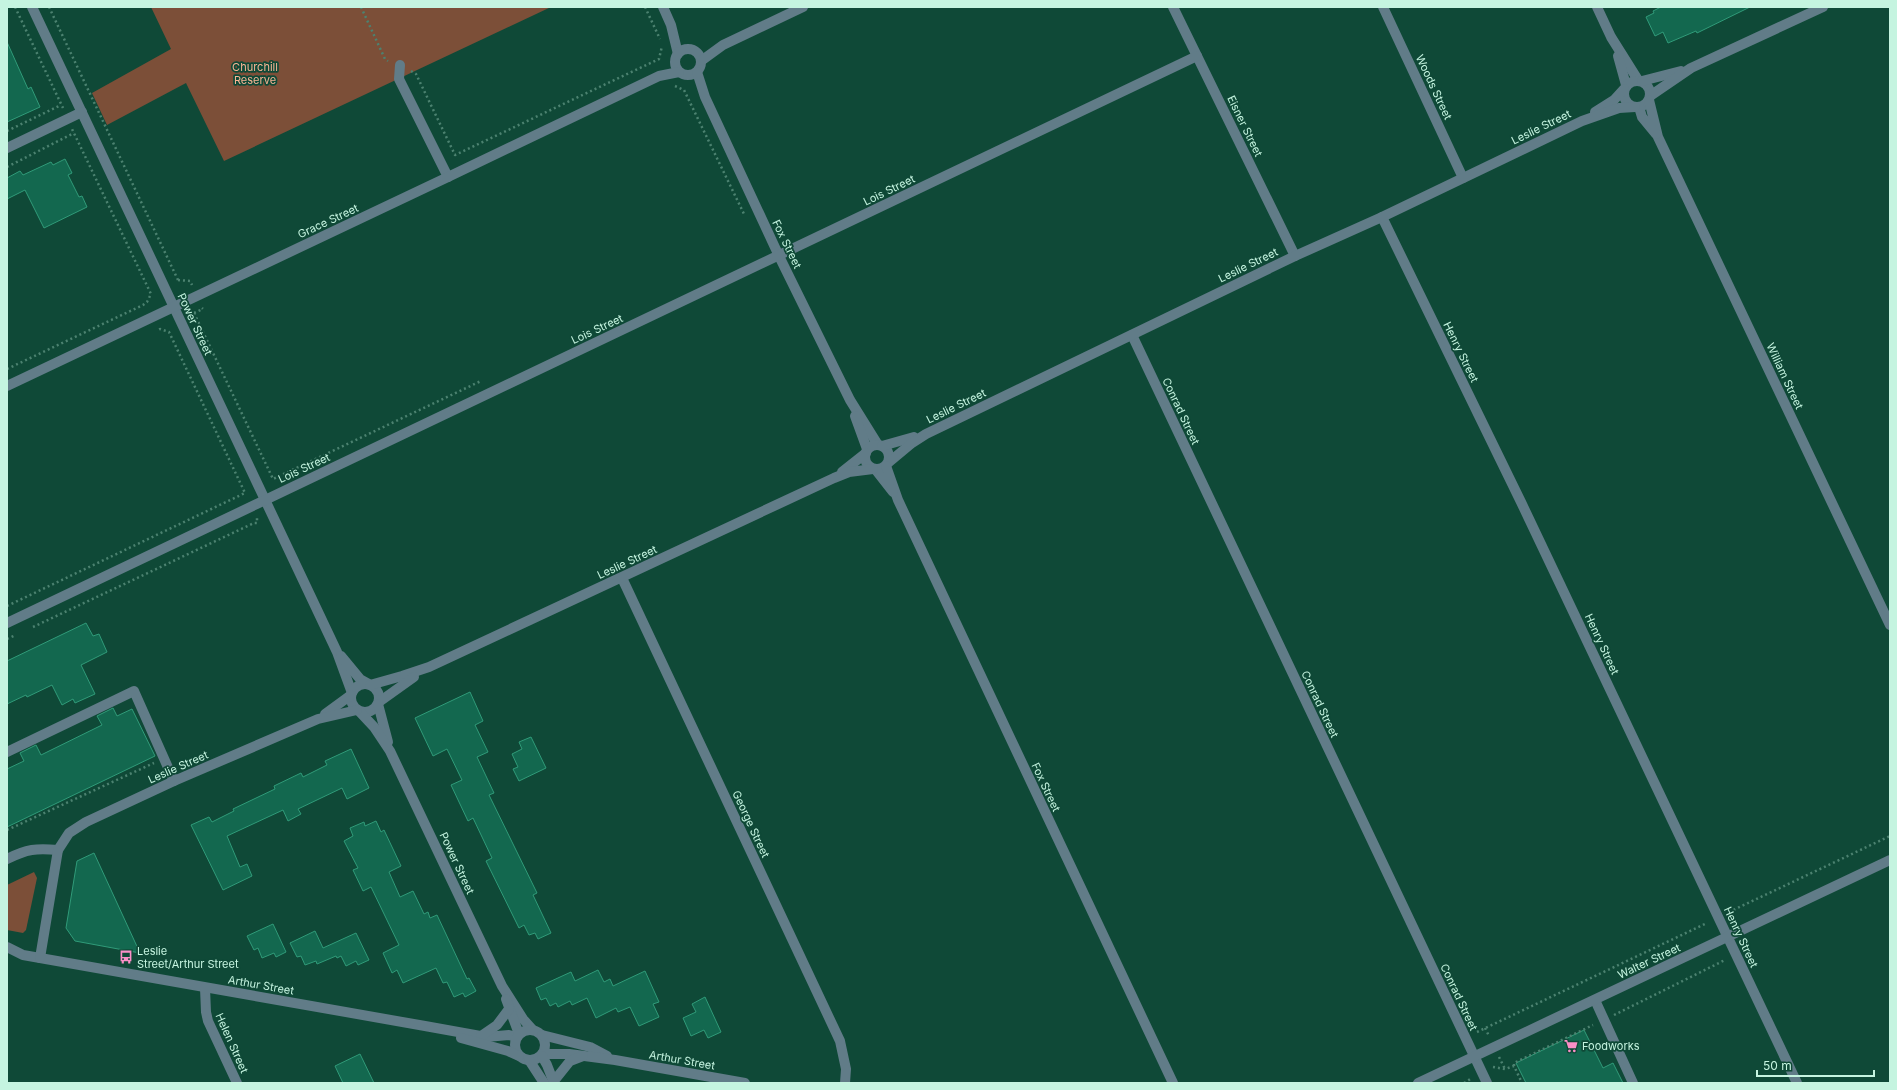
<svg xmlns="http://www.w3.org/2000/svg" width="1897" height="1090" font-family="Inter,sans-serif">
  <style>
    .green { fill: #7c4f38 }
    .building { fill: #13684f; stroke: #309b79 }
    .lines { fill: none; stroke-linecap: round; stroke-linejoin: round }
    .path { stroke: #4c8270; stroke-width: 2.5; stroke-dasharray: 2 3; stroke-linecap: butt }
    .minor { stroke: #617c88; stroke-width: 10 }
    .labels { text-anchor: middle; dominant-baseline: central; stroke-width: 3.5; stroke-linejoin: round; paint-order: stroke }
    .park-label { font-size: 11px; fill: #f7b594; stroke: #0f4937 }
    .street-label { font-size: 11px; fill: #c5f4e0; stroke: #0f4937 }
    .poi-label { font-size: 11px; fill: #c5f4e0; stroke: #0f4937; text-anchor: start }
  </style>
  <rect width="100%" height="100%" fill="#0f4937"/>
  <!-- green -->
  <g class="green">
    <polygon points="151,7 551,7 224,161 186,83 107,125 92,93 171,49"/>
    <polygon points="34,872 37,878 26,930 23,933 7,930 7,885"/>
  </g>
  <!-- building -->
  <g class="building">
    <polygon points="1661,7 1750,7 1697,33 1696,31 1668,43 1663,32 1655,36 1646,17 1654,13 1653,11"/>
    <polygon points="7,42 28,89 31,87 40,107 7,122"/>
    <polygon points="65,159 72,173 68,175 79,197 82,196 87,207 44,228 25,190 7,199 7,178 20,171 23,175 51,162 53,165"/>
    <polygon points="86,623 93,636 99,634 107,652 81,665 95,694 75,703 73,699 62,705 52,685 27,697 26,695 7,704 7,661"/>
    <polygon points="470,692 483,721 475,725 488,752 477,757 494,793 489,795 537,893 533,895 551,933 538,939 535,933 529,935 524,925 519,928 486,861 492,858 473,818 468,821 451,785 462,780 447,749 433,756 415,718"/>
    <polygon points="113,708 117,716 132,709 155,756 7,827 7,769 24,761 20,753 36,745 41,755 102,725 97,716"/>
    <polygon points="531,737 546,768 519,781 513,769 518,767 512,754 522,749 519,742"/>
    <polygon points="351,749 369,788 347,799 342,788 298,809 301,814 288,821 283,810 227,836 240,867 247,864 252,876 223,890 191,825 209,817 212,822 234,811 233,809 275,789 274,786 301,773 303,777 327,765 325,761"/>
    <polygon points="376,821 381,832 384,830 401,866 389,872 400,897 413,891 424,914 428,912 430,918 437,915 467,979 469,978 476,991 465,997 463,993 454,997 447,982 443,983 436,968 403,983 397,970 392,973 383,953 399,945 371,887 363,891 353,870 358,868 344,841 353,836 350,828 364,822 365,826"/>
    <polygon points="94,853 140,953 75,941 66,928 77,861"/>
    <polygon points="273,924 286,952 276,957 274,953 262,958 258,948 254,950 247,936"/>
    <polygon points="315,931 323,948 356,933 369,960 358,965 356,961 346,966 341,956 337,958 336,956 317,964 316,961 305,965 301,956 297,957 290,943"/>
    <polygon points="598,970 604,982 610,979 613,986 645,971 659,1002 653,1004 659,1017 639,1026 630,1007 618,1012 616,1008 596,1018 587,998 572,1005 570,1001 558,1007 556,1003 550,1006 546,998 541,1000 536,988 571,972 575,981"/>
    <polygon points="705,997 721,1032 708,1038 704,1030 691,1036 683,1018 696,1012 692,1004"/>
    <polygon points="1584,1030 1603,1068 1613,1063 1623,1083 1526,1083 1516,1063"/>
    <polygon points="360,1054 374,1083 343,1083 335,1066"/>
  </g>
  <g class="lines">
    <!-- path -->
    <g class="path">
      <polyline points="15,7 63,108"/>
      <polyline points="49,7 178,280"/>
      <polyline points="361,7 385,59 388,61"/>
      <polyline points="645,7 660,39"/>
      <polyline points="411,71 416,74 455,155 659,59 662,46"/>
      <polyline points="675,86 684,90 744,214"/>
      <polyline points="7,131 61,105"/>
      <polyline points="7,167 74,133"/>
      <polyline points="178,280 190,281 192,285"/>
      <polyline points="194,313 273,479 481,381"/>
      <polyline points="194,313 203,309 202,308"/>
      <polyline points="7,369 143,305 147,302 151,294 72,129"/>
      <polyline points="7,606 245,493 169,332 160,329 158,330"/>
      <polyline points="33,627 254,523 257,523 257,517"/>
      <polyline points="7,639 16,635"/>
      <polyline points="7,830 154,763"/>
      <polyline points="1729,912 1890,836"/>
      <polyline points="1614,1015 1725,960"/>
      <polyline points="1485,1028 1489,1036"/>
      <polyline points="1477,1032 1707,923"/>
      <polyline points="1499,1057 1505,1069"/>
      <polyline points="1514,1066 1514,1063 1593,1025"/>
      <polyline points="1493,1067 1505,1069 1514,1066 1522,1083"/>
      <polyline points="1464,1083 1472,1078"/>
    </g>
    <!-- minor -->
    <g class="minor">
      <polyline points="32,7 337,652 352,693"/>
      <polyline points="663,7 671,25 678,54"/>
      <polyline points="1173,7 1295,256"/>
      <polyline points="1383,7 1463,178"/>
      <polyline points="1597,7 1611,37 1638,80"/>
      <circle cx="688" cy="62" r="13"/>
      <polyline points="1618,56 1626,85"/>
      <polyline points="701,61 723,45 803,7"/>
      <polyline points="400,65 399,79 448,177"/>
      <polyline points="697,72 705,97 779,256 850,400 878,445"/>
      <circle cx="1637" cy="94" r="13"/>
      <polyline points="1642,81 1681,71"/>
      <polyline points="1650,96 1691,68 1823,7"/>
      <polyline points="1649,100 1658,137 1890,625"/>
      <polyline points="1639,107 1642,117 1656,134"/>
      <polyline points="1595,112 1614,100 1624,89"/>
      <polyline points="7,148 82,112"/>
      <polyline points="1382,217 1521,502 1797,1083"/>
      <polyline points="1132,335 1487,1083"/>
      <polyline points="7,386 448,177 659,76 679,72"/>
      <polyline points="855,416 867,449"/>
      <circle cx="877" cy="457" r="12"/>
      <polyline points="882,446 914,437"/>
      <polyline points="888,463 912,443 926,434 1295,256 1382,217 1582,121 1619,108 1635,107"/>
      <polyline points="886,466 898,500 1173,1083"/>
      <polyline points="875,469 893,492"/>
      <polyline points="842,472 866,453"/>
      <polyline points="622,578 840,1041 846,1069 845,1083"/>
      <polyline points="7,623 1197,56"/>
      <polyline points="341,656 360,679 369,684"/>
      <circle cx="365" cy="698" r="14"/>
      <polyline points="370,685 402,676 429,667 834,478 849,472 873,469"/>
      <polyline points="379,702 414,677"/>
      <polyline points="378,704 388,742"/>
      <polyline points="359,711 374,727 390,751 502,986 523,1019 532,1029"/>
      <polyline points="325,714 351,695"/>
      <polyline points="7,752 134,691 174,781"/>
      <path d="M7,859C27,849 36,848 58,850"/>
      <polyline points="7,947 23,955 425,1026 486,1037 509,1035 517,1037"/>
      <polyline points="40,958 58,850 69,833 86,822 174,781 318,719 357,710"/>
      <polyline points="205,988 206,1012 208,1021 237,1083"/>
      <polyline points="506,999 519,1034"/>
      <polyline points="1595,1000 1633,1083"/>
      <circle cx="530" cy="1045" r="15"/>
      <polyline points="542,1035 590,1047 607,1056"/>
      <polyline points="481,1036 497,1025 509,1009"/>
      <polyline points="461,1038 508,1051 519,1056"/>
      <polyline points="543,1054 569,1054 615,1060 745,1083"/>
      <polyline points="542,1056 547,1065 554,1083"/>
      <polyline points="529,1060 544,1083"/>
      <polyline points="554,1081 570,1061 583,1056"/>
      <polyline points="1418,1083 1890,860"/>
    </g>
  </g>
  <!-- icons -->
  <defs>
    <g id="bus-bare" transform="scale(1.08)"><path d="M-5-6H5V4H4V6H2V4H-2V6H-4V4H-5ZM-3.5-4V0h7V-4ZM-3.5 1.2v1.5H-2V1.2ZM2 1.2v1.5H3.5V1.2Z" fill="#fa8fc7" stroke="#0f4937" stroke-width="2.5" paint-order="stroke"/></g>
    <g id="supermarket-bare" transform="scale(1.08)"><path d="M-6-5.5h2.5l.6 2H6L4.5 2H-2.5L-4.4-4H-6ZM-1.5 3.2a1.3 1.3 0 1 0 .1 0ZM3 3.2a1.3 1.3 0 1 0 .1 0Z" fill="#fa8fc7" stroke="#0f4937" stroke-width="2.5" paint-order="stroke"/></g>
  </defs>
  <g fill-rule="evenodd">
    <use href="#bus-bare" x="126" y="957"/>
    <use href="#supermarket-bare" x="1571" y="1046"/>
  </g>
  <g class="labels">
    <!-- park labels -->
    <g class="park-label">
      <text x="255" y="67">Churchill<tspan x="255" dy="13">Reserve</tspan></text>
    </g>
    <!-- street labels -->
    <g class="street-label">
      <text transform="translate(1434 87) rotate(65)">Woods Street</text>
      <text transform="translate(1245 126) rotate(64)">Eisner Street</text>
      <text transform="translate(1541 127) rotate(-26)">Leslie Street</text>
      <text transform="translate(889 190) rotate(-26)">Lois Street</text>
      <text transform="translate(328 221) rotate(-25)">Grace Street</text>
      <text transform="translate(787 244) rotate(64)">Fox Street</text>
      <text transform="translate(1248 265) rotate(-26)">Leslie Street</text>
      <text transform="translate(195 324) rotate(65)">Power Street</text>
      <text transform="translate(597 329) rotate(-25)">Lois Street</text>
      <text transform="translate(1461 352) rotate(64)">Henry Street</text>
      <text transform="translate(1785 376) rotate(65)">William Street</text>
      <text transform="translate(956 406) rotate(-26)">Leslie Street</text>
      <text transform="translate(1181 411) rotate(65)">Conrad Street</text>
      <text transform="translate(304 468) rotate(-25)">Lois Street</text>
      <text transform="translate(627 562) rotate(-25)">Leslie Street</text>
      <text transform="translate(1602 644) rotate(65)">Henry Street</text>
      <text transform="translate(1320 704) rotate(65)">Conrad Street</text>
      <text transform="translate(178 767) rotate(-24)">Leslie Street</text>
      <text transform="translate(1046 787) rotate(65)">Fox Street</text>
      <text transform="translate(751 824) rotate(65)">George Street</text>
      <text transform="translate(457 863) rotate(65)">Power Street</text>
      <text transform="translate(1741 937) rotate(65)">Henry Street</text>
      <text transform="translate(1649 961) rotate(-25)">Walter Street</text>
      <text transform="translate(261 985) rotate(10)">Arthur Street</text>
      <text transform="translate(1459 997) rotate(65)">Conrad Street</text>
      <text transform="translate(232 1043) rotate(66)">Helen Street</text>
      <text transform="translate(682 1060) rotate(10)">Arthur Street</text>
    </g>
    <!-- poi labels -->
    <g class="poi-label">
      <text x="137" y="951">Leslie<tspan x="137" dy="13">Street/Arthur Street</tspan></text>
      <text x="1582" y="1046">Foodworks</text>
    </g>
  </g>
  <!-- border -->
  <rect width="1897" height="1090" fill="none" stroke="#c5f4e0" stroke-width="16"/>
  <!-- scale -->
  <path d="M1757 1070v6h117v-6" fill="none" stroke="#c5f4e0" stroke-width="2"/>
  <text x="1763" y="1070" font-size="12" fill="#c5f4e0" stroke="#0f4937" stroke-width="3" paint-order="stroke">50 m</text>
</svg>
